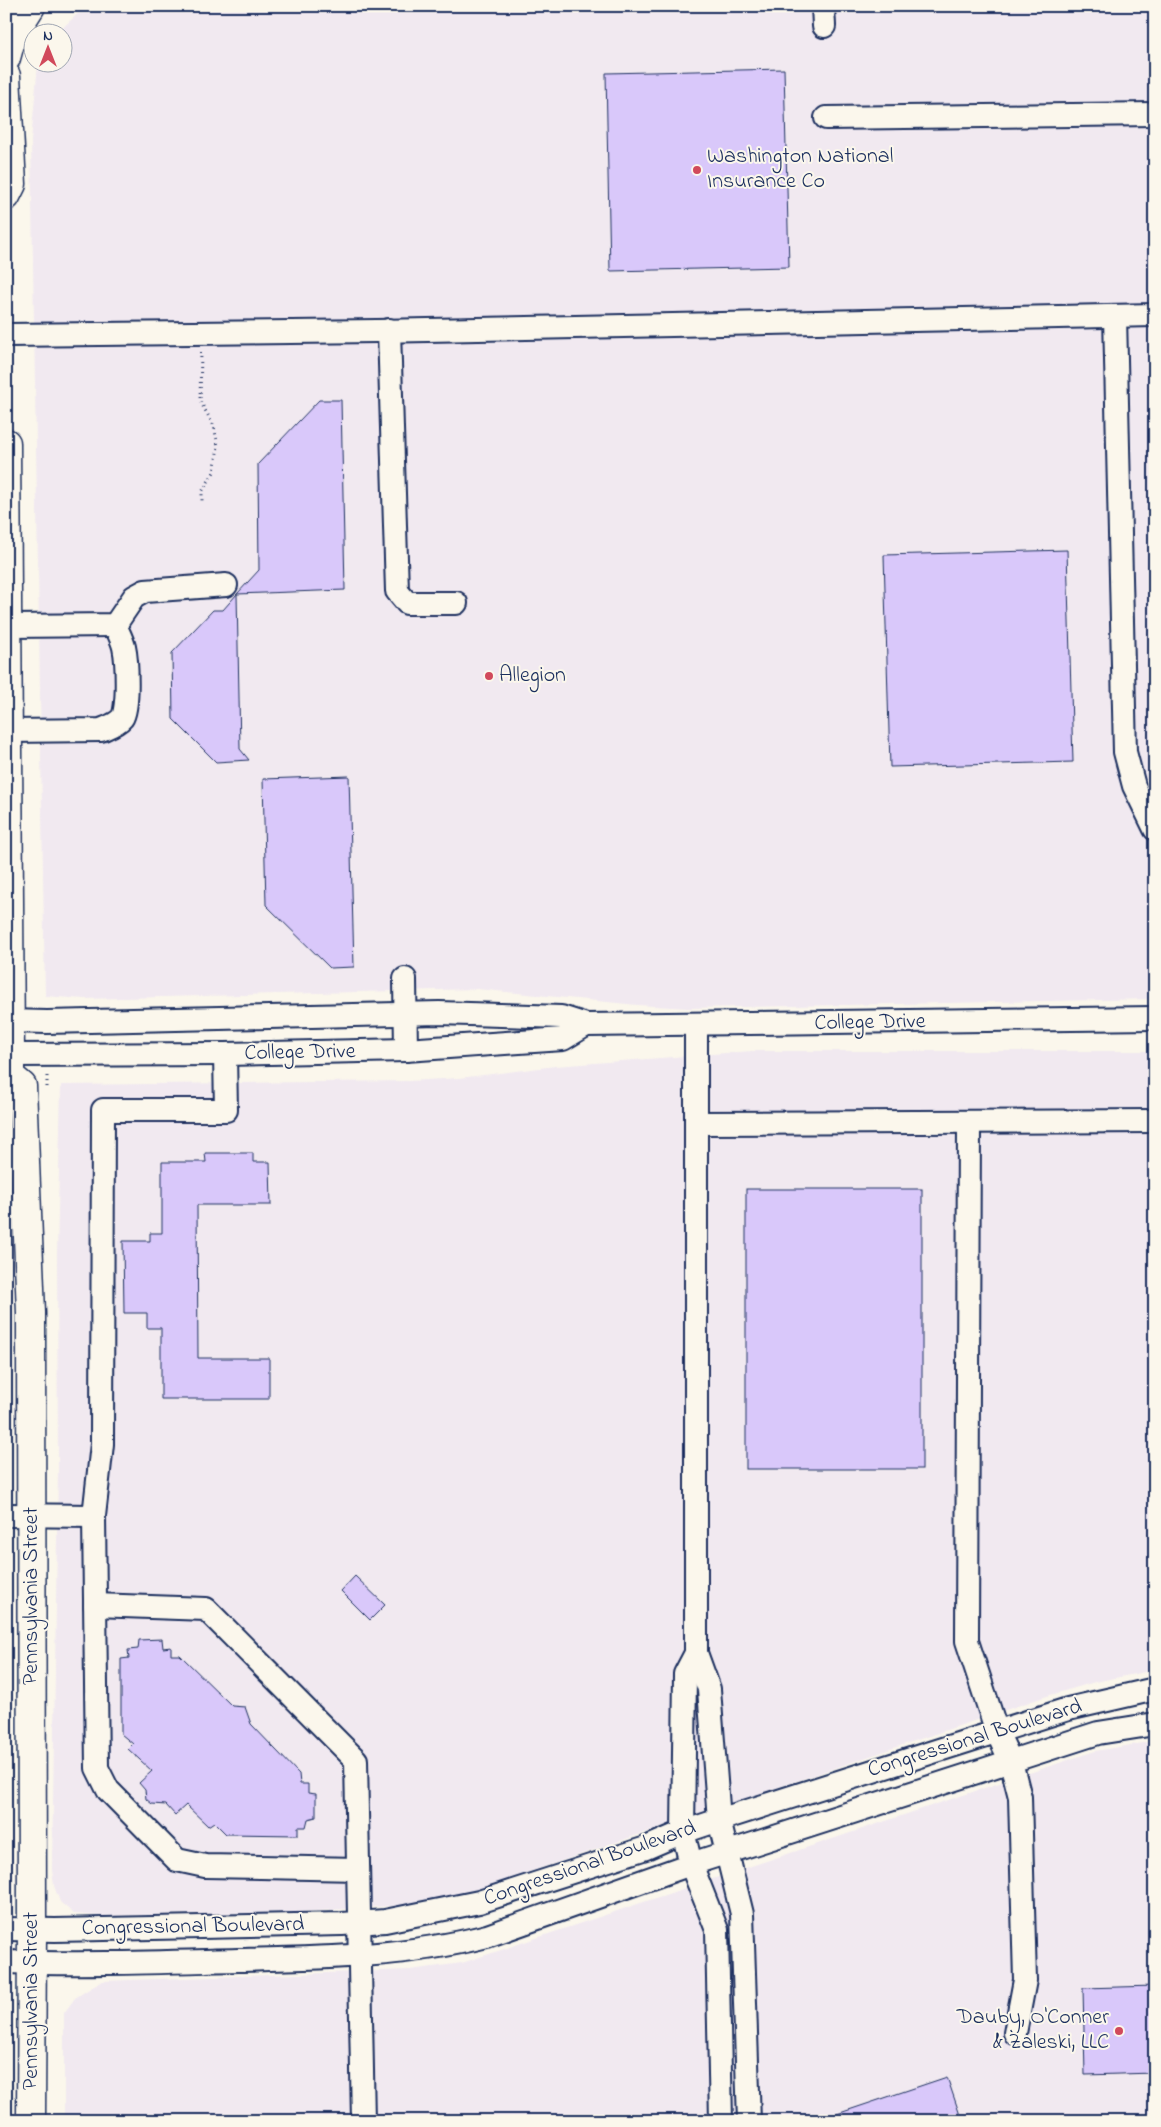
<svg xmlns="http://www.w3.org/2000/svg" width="1161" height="2127" font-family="'Indie Flower',sans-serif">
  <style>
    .built { fill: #f1e9f0 }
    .building { fill: #d9c8fa; stroke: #1b2f5e }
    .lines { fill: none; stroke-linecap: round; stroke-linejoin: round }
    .minor-casing { stroke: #1b2f5e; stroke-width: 26 }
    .major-casing { stroke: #1b2f5e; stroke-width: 31 }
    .path { stroke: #1b2f5e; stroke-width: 3; stroke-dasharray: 1 4; stroke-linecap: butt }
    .minor { stroke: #fbf7ec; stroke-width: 22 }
    .major { stroke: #fbf7ec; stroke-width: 28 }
    .poi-dot { fill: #d1495b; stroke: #fbf7ec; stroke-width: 2 }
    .labels { text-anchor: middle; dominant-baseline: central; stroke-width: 4; stroke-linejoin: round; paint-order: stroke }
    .poi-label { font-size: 22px; fill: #1b2f5e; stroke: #fbf7ec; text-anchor: start }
    .street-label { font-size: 22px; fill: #1b2f5e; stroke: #fbf7ec }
  </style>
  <rect width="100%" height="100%" fill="#fbf7ec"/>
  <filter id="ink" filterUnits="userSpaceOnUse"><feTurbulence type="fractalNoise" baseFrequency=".02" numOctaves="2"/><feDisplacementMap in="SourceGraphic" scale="10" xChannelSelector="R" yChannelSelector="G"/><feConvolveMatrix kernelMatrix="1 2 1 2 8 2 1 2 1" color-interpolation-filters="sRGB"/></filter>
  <g filter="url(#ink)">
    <!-- built -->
    <g class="built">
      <polygon points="90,6 1155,6 1155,999 688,1008 637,1005 477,989 84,999 45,996 31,141 38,63 62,62 62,32 58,32 84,8"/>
      <polygon points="752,1051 1155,1051 1155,1670 1095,1682 1044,1697 479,1889 405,1905 301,1912 99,1916 74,1914 60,1902 54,1886 52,1870 58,1469 57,1254 61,1085 409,1081 459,1078 555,1066"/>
      <polygon points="1155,1741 1155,2121 64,2121 64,2013 75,1998 102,1981 410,1970 462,1963 1095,1751"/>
    </g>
    <!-- building -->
    <g class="building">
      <polygon points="784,69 789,267 610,271 606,73"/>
      <polygon points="319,400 341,400 345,590 237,594 259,570 258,464"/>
      <polygon points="1067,550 1073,762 890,767 884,555"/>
      <polygon points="237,594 240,749 249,760 216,762 173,719 172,653 213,610 223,610"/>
      <polygon points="349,776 354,967 330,968 266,905 263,779"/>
      <polygon points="205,1153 253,1153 253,1162 270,1162 271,1205 197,1205 198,1358 269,1358 269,1399 161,1399 161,1328 147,1328 147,1313 124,1313 123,1241 150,1241 150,1233 162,1233 162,1162 206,1162"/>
      <rect x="746" y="1189" width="176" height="280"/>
      <polygon points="355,1576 385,1605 370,1620 341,1591"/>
      <polygon points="162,1639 163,1648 171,1647 171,1655 180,1655 232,1706 245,1707 251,1724 299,1774 300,1784 308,1784 308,1793 316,1794 316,1817 308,1819 306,1827 298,1827 298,1835 226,1834 214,1822 208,1826 186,1805 175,1815 166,1805 152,1804 146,1799 145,1790 139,1783 152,1771 128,1749 133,1744 121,1734 121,1659 129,1658 128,1650 138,1649 139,1640"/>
      <polygon points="1155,1986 1155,2073 1085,2075 1083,1988"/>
      <polygon points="947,2077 962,2121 826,2121 825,2118"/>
    </g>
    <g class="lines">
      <!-- minor casing -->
      <g class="minor-casing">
        <g id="minor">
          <polyline points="823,6 824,26"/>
          <polyline points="826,118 1155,114"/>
          <polyline points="1115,316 1125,752 1134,786 1155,829"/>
          <polyline points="389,330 397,591 407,603 456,603"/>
          <polyline points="6,335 377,331 1155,315"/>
          <polyline points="9,626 115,625 134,597 145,591 226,585"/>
          <path d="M8,731L101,730C108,727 117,724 122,718C129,708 127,660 124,647C122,639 118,632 115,625"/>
          <polyline points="405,979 406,1050"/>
          <polyline points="9,1021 47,1022 439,1013 561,1017 586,1025 1155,1018"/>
          <polyline points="696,1025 696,1653 709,1689 719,1820 742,1914 749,2121"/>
          <polyline points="10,1055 225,1054 406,1050 563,1039 586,1025"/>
          <polyline points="969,1122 967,1641 997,1732 1011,1762 1020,1797 1025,1980 1015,2033"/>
          <polyline points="696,1123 1155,1121"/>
          <polyline points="6,1515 94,1516 102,1444 103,1110 226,1110 225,1054"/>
          <polyline points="94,1516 97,1768 108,1790 177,1860 205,1866 358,1869"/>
          <polyline points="95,1605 206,1609 356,1760 363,2121"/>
          <polyline points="696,1653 685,1674 683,1832 691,1864 717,1930 721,2121"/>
          <polyline points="6,1929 55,1930 342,1924 385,1921 479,1902 646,1848 683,1832 719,1820 1068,1709 1155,1689"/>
          <path d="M6,1962C83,1965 161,1962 238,1960C321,1958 405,1957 487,1936L691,1864L1098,1733L1155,1724"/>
        </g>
      </g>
      <!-- major casing -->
      <g class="major-casing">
        <g id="major">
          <polyline points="6,58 12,36 31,6"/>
          <polyline points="6,76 12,184 6,196"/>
          <polyline points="6,443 10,1055 10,1076 6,1080"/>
          <polyline points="10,1076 22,1086 31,1313 32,1930 31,2121"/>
        </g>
      </g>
      <!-- path -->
      <g class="path">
        <polyline points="201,352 200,401 214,426 218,446 214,472 202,492 202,504"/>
        <polyline points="47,1087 47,1076"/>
      </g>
      <!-- minor -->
      <use href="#minor" class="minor"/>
      <!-- major -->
      <use href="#major" class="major"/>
    </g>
  </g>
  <!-- markers -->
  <g class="poi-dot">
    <circle cx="697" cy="170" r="5"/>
    <circle cx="489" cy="676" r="5"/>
    <circle cx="1119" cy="2031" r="5"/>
  </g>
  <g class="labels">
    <!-- poi labels -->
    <g class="poi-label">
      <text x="707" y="157">Washington National<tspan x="707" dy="25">Insurance Co</tspan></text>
      <text x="499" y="676">Allegion</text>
      <text x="1109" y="2018" text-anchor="end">Dauby, O'Conner<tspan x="1109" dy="25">&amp; Zaleski, LLC</tspan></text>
    </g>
    <!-- street labels -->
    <g class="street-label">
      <text transform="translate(870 1023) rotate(-1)">College Drive</text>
      <text transform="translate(300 1053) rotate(-1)">College Drive</text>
      <text transform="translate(32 1596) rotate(-90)">Pennsylvania Street</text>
      <text transform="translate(975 1739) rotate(-17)">Congressional Boulevard</text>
      <text transform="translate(590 1864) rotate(-19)">Congressional Boulevard</text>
      <text transform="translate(193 1927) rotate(-1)">Congressional Boulevard</text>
      <text transform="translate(32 2001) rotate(-90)">Pennsylvania Street</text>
    </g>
  </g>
  <!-- margin -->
  <rect width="1161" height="2127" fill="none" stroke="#fbf7ec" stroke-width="25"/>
  <rect x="12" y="12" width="1136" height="2102" fill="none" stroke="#1b2f5e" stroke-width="2" filter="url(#ink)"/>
  <!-- north arrow -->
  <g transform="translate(48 48)"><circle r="24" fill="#fbf7ec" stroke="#a1a7b3"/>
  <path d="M0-4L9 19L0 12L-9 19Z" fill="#d1495b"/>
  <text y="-8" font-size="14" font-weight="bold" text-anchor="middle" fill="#1b2f5e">N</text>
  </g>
</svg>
